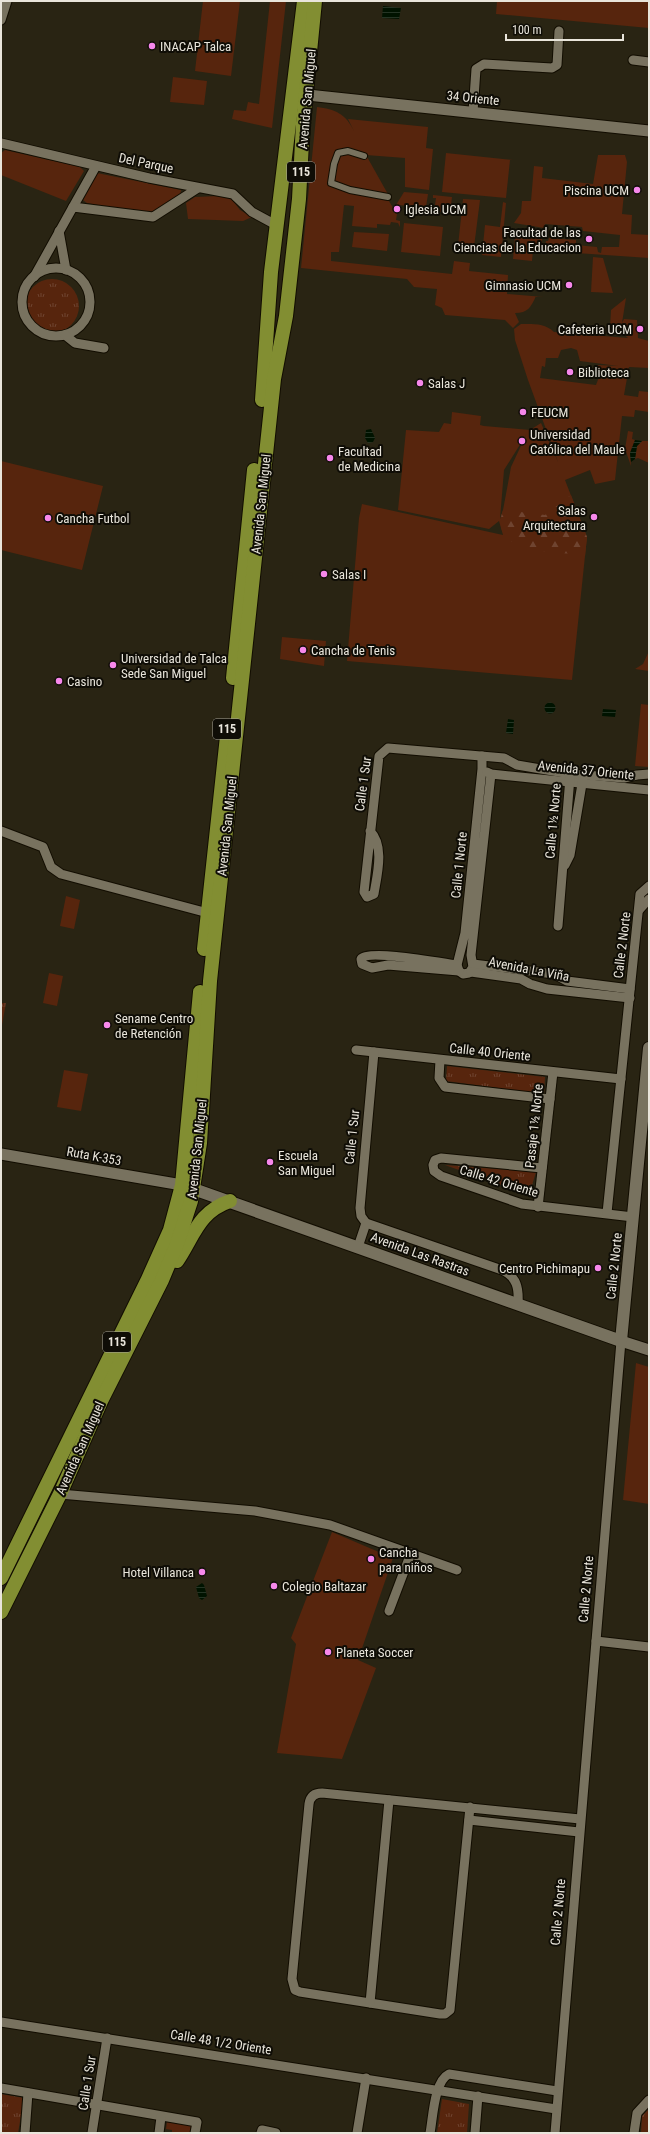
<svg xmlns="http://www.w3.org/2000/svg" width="650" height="2134" font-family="'Roboto Condensed',sans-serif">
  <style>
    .grass { fill: #57250d; fill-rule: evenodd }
    .forest { fill: url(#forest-firs) }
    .park { fill: url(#park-tufts) }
    .water { fill: url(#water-rules) }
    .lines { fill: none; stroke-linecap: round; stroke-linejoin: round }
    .pedestrian-casing { stroke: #120d01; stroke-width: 8 }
    .minor-casing { stroke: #120d01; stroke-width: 11 }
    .tertiary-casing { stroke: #120d01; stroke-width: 13 }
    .secondary-casing { stroke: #120d01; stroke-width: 14 }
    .trunk-casing { stroke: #120d01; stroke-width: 16 }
    .pedestrian { stroke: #78725f; stroke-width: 6 }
    .minor { stroke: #78725f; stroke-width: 9 }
    .tertiary { stroke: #78725f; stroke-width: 11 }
    .secondary { stroke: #78725f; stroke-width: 12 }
    .trunk { stroke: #828e32; stroke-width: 14 }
    .poi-dot { fill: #f788eb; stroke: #0f0d06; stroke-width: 1.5 }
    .labels { text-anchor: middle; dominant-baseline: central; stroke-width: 4; stroke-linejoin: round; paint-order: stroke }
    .shield { fill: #0f0d06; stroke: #a8a49b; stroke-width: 1 }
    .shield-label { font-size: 12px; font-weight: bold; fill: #e9e5db }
    .poi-label { font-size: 13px; fill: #e9e5db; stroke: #0f0d06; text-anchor: start }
    .street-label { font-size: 13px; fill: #e9e5db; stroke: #0f0d06 }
  </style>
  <defs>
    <pattern id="forest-firs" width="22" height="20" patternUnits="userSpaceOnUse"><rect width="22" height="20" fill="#57250d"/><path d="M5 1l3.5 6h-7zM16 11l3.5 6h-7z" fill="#6f4430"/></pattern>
    <pattern id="park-tufts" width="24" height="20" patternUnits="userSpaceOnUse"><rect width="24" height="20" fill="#57250d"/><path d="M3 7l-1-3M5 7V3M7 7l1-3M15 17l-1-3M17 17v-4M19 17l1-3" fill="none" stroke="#6f4430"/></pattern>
    <pattern id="water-rules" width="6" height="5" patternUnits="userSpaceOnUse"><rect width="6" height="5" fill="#001300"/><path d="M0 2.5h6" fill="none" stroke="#253525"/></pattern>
  </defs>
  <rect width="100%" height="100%" fill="#292413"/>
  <!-- grass -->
  <g class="grass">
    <polygon points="203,1 240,1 231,76 195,71"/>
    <polygon points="270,1 286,1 272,128 232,119 234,110 246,111 248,102 259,104"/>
    <polygon points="497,1 649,1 649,28 496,14"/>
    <polygon points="173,77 207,81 204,105 170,102"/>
    <path d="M317,107C335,109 346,114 354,131L348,119L428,127L426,148L433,149L429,190L405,187V158L366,155L389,196L387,198L397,214L396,220L400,221V227L398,223L391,222L390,225L377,224V228L352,226L354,206L344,205L339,252H331V261L452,274L454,261L470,263L469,271L508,275L507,294L544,297L536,296C531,307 528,313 515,313L519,322L513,328L505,320L445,315L442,308L435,305L437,289L414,287L407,279L301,268Z"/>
    <polygon points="5,150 80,167 84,171 66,201 1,175 1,153"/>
    <polygon points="446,153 513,160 510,160 506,198 442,192"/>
    <polygon points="598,155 625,155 627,162 622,214 632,215 631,234 649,235 649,258 533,250 532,261 513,259 515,236 542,239 542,246 545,246 546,241 548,241 549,238 576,240 576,245 597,247 598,252 601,253 602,247 619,247 620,235 583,231 582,227 545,224 544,228 514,223 521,213 522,201 531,201 534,166 543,167 542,178 593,184"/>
    <polygon points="97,173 181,190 180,196 154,212 146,214 87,203 83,200"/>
    <polygon points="404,192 428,194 426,207 396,205"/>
    <polygon points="433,195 452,197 450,213 434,211 436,198 433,198"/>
    <polygon points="218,196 230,197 240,210 252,217 243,221 188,219 186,203 195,197"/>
    <polygon points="463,199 480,200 474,247 458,246"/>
    <polygon points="503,202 506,203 501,257 482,255 485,225 500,227"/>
    <polygon points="404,223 443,227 440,256 401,252"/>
    <polygon points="354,232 389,234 387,251 352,247"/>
    <polygon points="593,257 603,258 613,293 591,292"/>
    <path d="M626,298L622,323L624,319L637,320L638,338L649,341V368L629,367L624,395L638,397L639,391L649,392V412L635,410L634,417L622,416L615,480L595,484L590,470L565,480L587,537L572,680L347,661L359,518L362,504L503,535L499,521L489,529L398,510L406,430L439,432L444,423L451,424L452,412L481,416L480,425L484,426L530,430L541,423L558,462L528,380L515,340L514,329L521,324C533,324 545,323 554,332L628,338L621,332H615L610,328L611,310ZM571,348L577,350L580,361L618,366L597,365L599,377L596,385L540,378L542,366L545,367L546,358H558L561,350ZM526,435L511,467L503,510L500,519L504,470Z"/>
    <polygon points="628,431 633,432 632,439 635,440 630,453 631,466 625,449"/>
    <polygon points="642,441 649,441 649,463 638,458 635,459 637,446"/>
    <polygon points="1,461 103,486 82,570 1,550"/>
    <polygon points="282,637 326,641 324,666 280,659"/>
    <polygon points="649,651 649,671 635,669 643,664"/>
    <polygon points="641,704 649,705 649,767 635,766"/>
    <polygon points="66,896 80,900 74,929 60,926"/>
    <polygon points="49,973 63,976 57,1006 43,1003"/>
    <polygon points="64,1070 88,1074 81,1111 57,1107"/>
    <polygon points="636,1363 649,1367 649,1504 623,1500"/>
    <polygon points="332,1532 393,1558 358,1660 376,1668 342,1759 277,1753 296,1644 291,1638"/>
    <polygon points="167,2122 191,2125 190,2133 172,2133 172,2130 166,2129"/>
  </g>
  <!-- forest -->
  <path class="forest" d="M571,495L587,537L585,556C558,550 487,557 503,510L545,515Z"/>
  <!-- park -->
  <g class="park">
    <circle cx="52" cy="306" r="27"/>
    <polygon points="1,1003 6,1003 1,1030"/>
    <polygon points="447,1066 545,1077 544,1094 446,1081"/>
    <polygon points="445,1165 536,1172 529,1195"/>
    <polygon points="1,2094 24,2098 18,2133 1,2133"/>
    <polygon points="442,2099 469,2104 467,2133 437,2133"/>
    <polygon points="649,2109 649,2133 641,2133 642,2116"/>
  </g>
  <!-- water -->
  <g class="water">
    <polygon points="383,6 401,8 399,19 382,18"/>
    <polygon points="371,429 375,438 373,442 368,443 365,438 366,430"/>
    <polygon points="635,440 642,441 637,446 635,459 631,462 630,453"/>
    <circle cx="550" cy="708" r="5.5"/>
    <polygon points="603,709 616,710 615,717 602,716"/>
    <polygon points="508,719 514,720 513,734 506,733"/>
    <polygon points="202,1583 204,1585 207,1596 202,1600 199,1598 196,1587"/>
  </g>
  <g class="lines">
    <!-- pedestrian casing -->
    <g class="pedestrian-casing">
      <polyline id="pedestrian" points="364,156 348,151 338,153 334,164 331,183 350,190 388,197"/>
    </g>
    <!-- minor casing -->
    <g class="minor-casing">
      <g id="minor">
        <polyline points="1,20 7,1"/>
        <polyline points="633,60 649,62"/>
        <polyline points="473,112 476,69 484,64 552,68 557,65 559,31"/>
        <polyline points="1,143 149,178 233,194 252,212 276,225"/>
        <polyline points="73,207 96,166"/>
        <polyline points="59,231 66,270"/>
        <circle cx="56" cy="302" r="34"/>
        <polyline points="34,277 73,207 153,217 198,188"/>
        <polyline points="65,335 75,343 104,348"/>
        <polyline points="482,756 482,769 465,933 457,965 459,971 463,974 469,973 473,967 471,955 491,774"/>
        <polyline points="487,772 491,774 649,790"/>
        <polyline points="1,831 43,847 51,867 61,874 208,913"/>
        <path d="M370,831C385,846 377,875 374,894L367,897L364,892L379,756L388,748L504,758L517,765L571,774L624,778L637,775L649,774"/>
        <polyline points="565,865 570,855 583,778"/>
        <polyline points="639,910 649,899"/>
        <polyline points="558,926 570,777"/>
        <polyline points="473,964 554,974 567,981 630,989"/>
        <path d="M457,965C442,963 368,949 361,959L362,964L372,968L388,965L459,971"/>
        <polyline points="471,972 521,979 530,984 547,989 630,998"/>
        <polyline points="356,1050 621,1079"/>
        <polyline points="440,1060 439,1078 445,1087 550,1099"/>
        <polyline points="542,1168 441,1158 435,1160 433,1165 434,1171 441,1176 522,1204 633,1217"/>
        <polyline points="538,1207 553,1072"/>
        <polyline points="607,1213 640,894 649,886"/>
        <polyline points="366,1223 361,1216 360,1208 374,1052"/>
        <path d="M358,1247L366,1223L502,1270C517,1277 519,1288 518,1304"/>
        <polyline points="60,1494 255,1511 330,1525 457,1570"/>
        <polyline points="389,1611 411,1553"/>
        <polyline points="596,1641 649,1647"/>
        <path d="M470,1807L450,2010L445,2014H440L300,1992L295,1990L292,1979L309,1804C310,1797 314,1793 322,1793L580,1819"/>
        <polyline points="469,1820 579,1832"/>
        <polyline points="370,2003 389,1800"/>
        <polyline points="1,2022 556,2109"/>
        <polyline points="1,2088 197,2122 195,2133"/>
        <polyline points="25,2133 28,2093"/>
        <polyline points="92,2133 107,2038"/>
        <polyline points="159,2133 161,2117"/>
        <polyline points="261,2133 262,2130 276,2133"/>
        <polyline points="357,2133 366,2078"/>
        <path d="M430,2133C433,2118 434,2081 449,2074L557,2091"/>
        <polyline points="475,2133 478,2096"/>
        <polyline points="555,2133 621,1341"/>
        <polyline points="634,2133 637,2113 649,2100"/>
      </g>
    </g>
    <!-- tertiary casing -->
    <g class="tertiary-casing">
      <g id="tertiary">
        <polyline points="298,94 649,131"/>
        <polyline points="1,1154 182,1185"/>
        <polyline points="621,1341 649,1350"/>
      </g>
    </g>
    <!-- secondary casing -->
    <g class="secondary-casing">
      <polyline id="secondary" points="185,1186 621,1341 649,1048"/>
    </g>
    <!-- trunk casing -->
    <g class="trunk-casing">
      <g id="trunk">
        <polyline points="262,400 271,272 304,1"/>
        <polyline points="233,678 254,470"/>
        <polyline points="204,949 228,727"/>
        <path d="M177,1261C194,1236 198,1212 230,1201"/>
        <polyline points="1,1578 148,1279 170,1230 182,1185 200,992"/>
        <polyline points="1,1612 60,1494 102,1399 162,1280 177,1244 191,1201 200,1143 210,981 274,379 286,316 299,199 303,123 315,1"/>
      </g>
    </g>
    <!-- pedestrian -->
    <use href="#pedestrian" class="pedestrian"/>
    <!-- minor -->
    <use href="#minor" class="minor"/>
    <!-- tertiary -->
    <use href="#tertiary" class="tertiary"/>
    <!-- secondary -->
    <use href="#secondary" class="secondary"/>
    <!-- trunk -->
    <use href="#trunk" class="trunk"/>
  </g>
  <!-- markers -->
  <g class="poi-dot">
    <circle cx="152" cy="46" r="4"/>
    <circle cx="637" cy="190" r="4"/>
    <circle cx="397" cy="209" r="4"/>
    <circle cx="589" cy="239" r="4"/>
    <circle cx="569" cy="285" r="4"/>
    <circle cx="640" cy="329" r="4"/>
    <circle cx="570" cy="372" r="4"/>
    <circle cx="420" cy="383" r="4"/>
    <circle cx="523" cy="412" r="4"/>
    <circle cx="522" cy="441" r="4"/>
    <circle cx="330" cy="458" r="4"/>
    <circle cx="594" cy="517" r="4"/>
    <circle cx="48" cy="518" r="4"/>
    <circle cx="324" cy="574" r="4"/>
    <circle cx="303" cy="650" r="4"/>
    <circle cx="113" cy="665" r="4"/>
    <circle cx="59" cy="681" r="4"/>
    <circle cx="107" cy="1025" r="4"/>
    <circle cx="270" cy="1162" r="4"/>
    <circle cx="598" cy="1268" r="4"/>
    <circle cx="371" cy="1559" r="4"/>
    <circle cx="202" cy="1572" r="4"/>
    <circle cx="274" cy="1586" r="4"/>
    <circle cx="328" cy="1652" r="4"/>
  </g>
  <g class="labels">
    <!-- shield labels -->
    <g class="shield">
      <rect x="287" y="162" width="28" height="20" rx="3"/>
      <rect x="213" y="719" width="28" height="20" rx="3"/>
      <rect x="103" y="1332" width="28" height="20" rx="3"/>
    </g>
    <g class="shield-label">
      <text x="301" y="172">115</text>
      <text x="227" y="729">115</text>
      <text x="117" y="1342">115</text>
    </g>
    <!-- poi labels -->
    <g class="poi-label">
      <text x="160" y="46">INACAP Talca</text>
      <text x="629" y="190" text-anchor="end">Piscina UCM</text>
      <text x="405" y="209">Iglesia UCM</text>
      <text x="581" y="232" text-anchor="end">Facultad de las<tspan x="581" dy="15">Ciencias de la Educacion</tspan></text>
      <text x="561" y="285" text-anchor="end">Gimnasio UCM</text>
      <text x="632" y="329" text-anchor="end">Cafeteria UCM</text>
      <text x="578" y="372">Biblioteca</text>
      <text x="428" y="383">Salas J</text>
      <text x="531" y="412">FEUCM</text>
      <text x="530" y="434">Universidad<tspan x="530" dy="15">Católica del Maule</tspan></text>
      <text x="338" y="451">Facultad<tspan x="338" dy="15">de Medicina</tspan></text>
      <text x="586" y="510" text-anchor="end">Salas<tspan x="586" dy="15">Arquitectura</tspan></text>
      <text x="56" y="518">Cancha Futbol</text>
      <text x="332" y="574">Salas I</text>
      <text x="311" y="650">Cancha de Tenis</text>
      <text x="121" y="658">Universidad de Talca<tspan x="121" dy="15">Sede San Miguel</tspan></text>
      <text x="67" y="681">Casino</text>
      <text x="115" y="1018">Sename Centro<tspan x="115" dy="15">de Retención</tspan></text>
      <text x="278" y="1155">Escuela<tspan x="278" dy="15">San Miguel</tspan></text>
      <text x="590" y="1268" text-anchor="end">Centro Pichimapu</text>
      <text x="379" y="1552">Cancha<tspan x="379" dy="15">para niños</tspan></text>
      <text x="194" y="1572" text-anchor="end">Hotel Villanca</text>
      <text x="282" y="1586">Colegio Baltazar</text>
      <text x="336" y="1652">Planeta Soccer</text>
    </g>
    <!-- street labels -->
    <g class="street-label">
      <text transform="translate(473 98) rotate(6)">34 Oriente</text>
      <text transform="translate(307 99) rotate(-85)">Avenida San Miguel</text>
      <text transform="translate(146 163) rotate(12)">Del Parque</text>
      <text transform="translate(261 504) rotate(-84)">Avenida San Miguel</text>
      <text transform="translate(586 770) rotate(6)">Avenida 37 Oriente</text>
      <text transform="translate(363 784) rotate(-82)">Calle 1 Sur</text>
      <text transform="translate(553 821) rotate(-85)">Calle 1½ Norte</text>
      <text transform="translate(227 826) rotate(-84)">Avenida San Miguel</text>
      <text transform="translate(459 865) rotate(-84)">Calle 1 Norte</text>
      <text transform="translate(622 945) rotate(-83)">Calle 2 Norte</text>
      <text transform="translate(529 969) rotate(11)">Avenida La Viña</text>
      <text transform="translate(490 1052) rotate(6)">Calle 40 Oriente</text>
      <text transform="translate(534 1126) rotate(-84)">Pasaje 1½ Norte</text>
      <text transform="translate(352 1137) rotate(-84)">Calle 1 Sur</text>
      <text transform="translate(197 1149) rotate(-84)">Avenida San Miguel</text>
      <text transform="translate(94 1156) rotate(10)">Ruta K-353</text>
      <text transform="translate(499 1181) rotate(17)">Calle 42 Oriente</text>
      <text transform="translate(420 1254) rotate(20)">Avenida Las Rastras</text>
      <text transform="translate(614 1266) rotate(-84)">Calle 2 Norte</text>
      <text transform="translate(80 1448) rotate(-66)">Avenida San Miguel</text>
      <text transform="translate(586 1589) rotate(-85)">Calle 2 Norte</text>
      <text transform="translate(558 1912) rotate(-85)">Calle 2 Norte</text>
      <text transform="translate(221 2042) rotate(9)">Calle 48 1/2 Oriente</text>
      <text transform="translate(87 2083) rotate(-81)">Calle 1 Sur</text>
    </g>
  </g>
  <!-- border -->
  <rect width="650" height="2134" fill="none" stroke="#e9e5db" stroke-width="4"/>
  <!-- scale -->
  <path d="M506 34v6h117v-6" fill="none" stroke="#e9e5db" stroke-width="2"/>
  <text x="512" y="34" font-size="12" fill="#e9e5db" stroke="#0f0d06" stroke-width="3" paint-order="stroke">100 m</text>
</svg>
